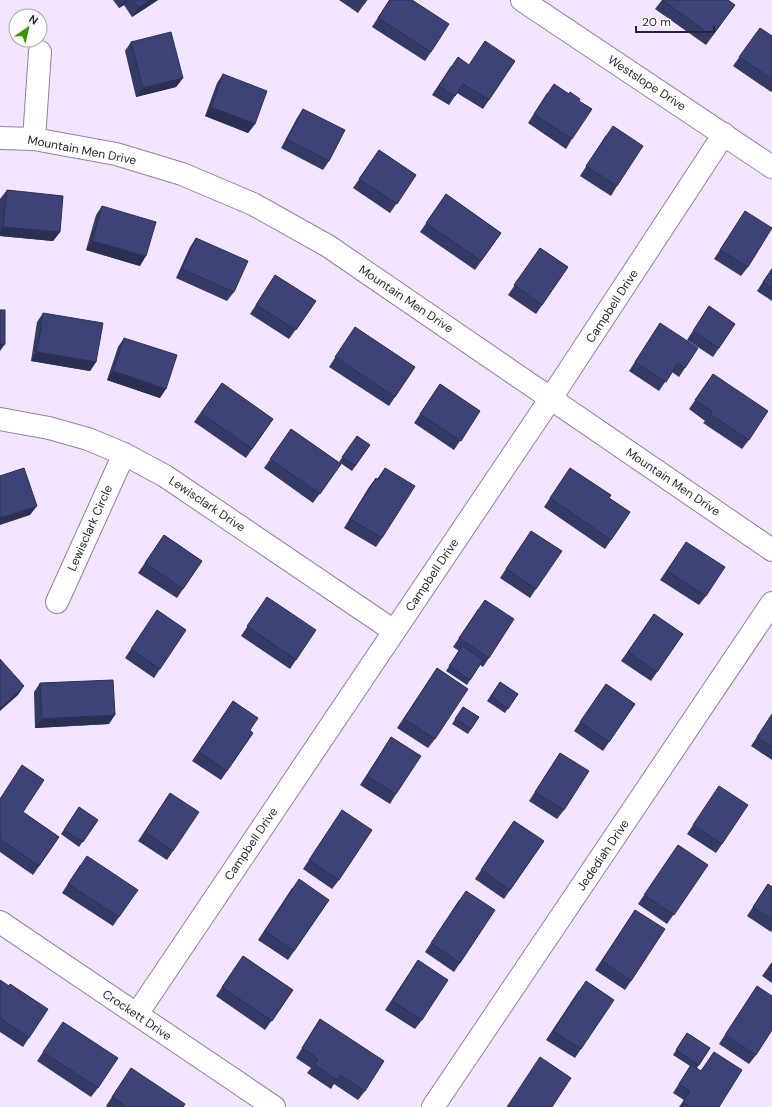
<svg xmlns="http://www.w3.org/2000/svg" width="772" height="1107" font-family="'DM Sans',sans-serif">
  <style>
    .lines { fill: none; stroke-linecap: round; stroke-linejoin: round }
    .minor-casing { stroke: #91809e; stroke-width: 24 }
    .minor { stroke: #fff; stroke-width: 22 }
    .wall { fill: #343a66 }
    .shaded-wall { fill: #2b2f53 }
    .building { fill: #3d4377; stroke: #2b2f53 }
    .labels { text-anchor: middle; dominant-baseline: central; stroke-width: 4; stroke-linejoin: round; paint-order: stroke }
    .street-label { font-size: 12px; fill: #2a232f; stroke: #fff }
  </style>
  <rect width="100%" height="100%" fill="#f3e4ff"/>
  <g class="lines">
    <!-- minor casing -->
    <g class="minor-casing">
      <g id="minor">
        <polyline points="522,0 772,167"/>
        <polyline points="0,138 34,139 116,154 182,174 253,204 328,246 772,550"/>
        <polyline points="34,139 40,52"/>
        <polyline points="0,419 49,428 88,439 124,454 165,476 394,631"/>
        <polyline points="57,602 124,454"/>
        <polyline points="0,922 274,1107"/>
        <polyline points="137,1014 551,398 724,134"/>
        <polyline points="433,1107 772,603"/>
      </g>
    </g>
    <!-- minor -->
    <use href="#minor" class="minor"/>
  </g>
  <!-- wall -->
  <g class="wall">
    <polygon points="113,0 158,0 132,17 124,5 119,8"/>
    <polygon points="339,0 367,0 358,13"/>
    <polygon points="389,0 412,0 431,52 425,61 372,27"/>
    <polygon points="662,0 735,5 706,45 655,9"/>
    <polygon points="760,28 772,36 772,91 771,92 733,66"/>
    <polygon points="485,41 489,100 483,109 457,93 449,105 432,95 451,66 469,65"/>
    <polygon points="131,42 183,78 176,87 136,97 125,51"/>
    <polygon points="223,74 255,124 248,133 205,116 217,83"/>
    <polygon points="547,93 579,101 572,139 566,149 528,123"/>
    <polygon points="303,109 329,161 323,170 281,148 297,118"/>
    <polygon points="606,135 617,186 611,196 580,176"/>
    <polygon points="379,150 416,175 390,213 353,188"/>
    <polygon points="7,190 60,232 53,241 0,236 0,199"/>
    <polygon points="446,194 501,233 475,270 420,232"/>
    <polygon points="102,206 140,266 86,250 96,215"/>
    <polygon points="745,211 748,267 741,276 714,259"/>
    <polygon points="196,238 234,292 227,301 176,278 190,247"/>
    <polygon points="540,248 568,267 536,314 508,295"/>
    <polygon points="772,268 772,301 757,291"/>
    <polygon points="275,275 316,301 289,339 250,314"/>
    <polygon points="709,306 735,324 713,357 687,340"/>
    <polygon points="43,313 96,362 90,371 31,361 37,322"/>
    <polygon points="660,323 685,368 679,377 672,372 659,391 629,371"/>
    <polygon points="349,336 395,397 389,406 329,367"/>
    <polygon points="124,338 160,398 107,380 118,347"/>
    <polygon points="713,374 749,440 742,449 703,423 705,421 689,409"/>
    <polygon points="222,383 273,419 246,458 194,422"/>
    <polygon points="440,384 480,411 454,450 414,423"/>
    <polygon points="291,429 341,464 313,503 264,468"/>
    <polygon points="357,436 370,445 352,471 339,462"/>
    <polygon points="385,468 382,538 376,547 344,528 369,487 376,478 377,479"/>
    <polygon points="570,468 609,498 630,512 605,549 544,507"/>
    <polygon points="164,535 202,561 177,598 138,573"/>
    <polygon points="525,540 536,589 530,598 500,578"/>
    <polygon points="680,551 706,596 699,605 660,580"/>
    <polygon points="267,597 296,660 290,669 241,636"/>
    <polygon points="478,609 489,658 483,667 480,665 467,685 446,671 459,651 453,647"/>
    <polygon points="157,610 186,630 154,678 125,658"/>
    <polygon points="654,614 683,634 651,681 621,661"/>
    <polygon points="437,668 435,739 428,748 397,728"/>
    <polygon points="500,682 518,694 505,713 487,701"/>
    <polygon points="40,683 109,724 35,728 34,692"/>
    <polygon points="606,684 635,704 603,751 574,731"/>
    <polygon points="233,701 250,730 253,733 221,780 192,761"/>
    <polygon points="463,707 479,717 468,734 452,724"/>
    <polygon points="772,714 772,760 751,746"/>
    <polygon points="391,737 396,794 390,804 360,785"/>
    <polygon points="560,753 564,810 557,819 529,801"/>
    <polygon points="719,786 722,844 716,853 687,834"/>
    <polygon points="170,793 173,851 167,860 138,841"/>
    <polygon points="0,798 23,812 59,837 33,875 0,852"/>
    <polygon points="79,807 98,820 79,847 61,834"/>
    <polygon points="342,810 339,880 332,889 303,869"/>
    <polygon points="514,821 544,841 504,899 475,879"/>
    <polygon points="678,845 708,865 667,924 638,904"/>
    <polygon points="80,865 119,917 113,926 62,893"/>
    <polygon points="768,884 772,887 772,930 771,932 747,916"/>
    <polygon points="292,888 329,900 288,960 258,940"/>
    <polygon points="459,900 460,963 454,972 425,952"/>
    <polygon points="635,910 631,981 625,990 595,970"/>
    <polygon points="243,956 293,990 265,1030 216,996"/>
    <polygon points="418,960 422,1020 415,1029 385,1010"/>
    <polygon points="772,962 772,983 762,976"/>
    <polygon points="0,980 29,1038 23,1047 0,1032"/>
    <polygon points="757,986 756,1055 749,1064 719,1044"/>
    <polygon points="579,990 581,1049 575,1058 546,1040"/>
    <polygon points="320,1019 365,1091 358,1100 334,1084 331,1089 307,1073 311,1068 296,1058"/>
    <polygon points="57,1031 98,1088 91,1097 37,1061"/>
    <polygon points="687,1033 710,1048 697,1068 701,1071 714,1052 719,1107 679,1107 684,1100 673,1093 690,1066 673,1055"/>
    <polygon points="125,1077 183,1107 107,1107 106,1106"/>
  </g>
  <!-- shaded-wall -->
  <g class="shaded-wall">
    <polygon points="125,0 127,0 124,5 119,8"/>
    <polygon points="150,0 158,0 132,17 138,8"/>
    <polygon points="183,78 176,87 136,97 143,88"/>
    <polygon points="211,107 255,124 248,133 205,116"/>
    <polygon points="3,227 60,232 53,241 0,236 0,232"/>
    <polygon points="92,241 146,256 140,266 86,250"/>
    <polygon points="0,344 5,344 0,351"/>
    <polygon points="37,352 96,362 90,371 31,361"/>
    <polygon points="113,371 166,389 160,398 107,380"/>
    <polygon points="37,506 30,515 0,525 0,518"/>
    <polygon points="24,686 18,695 0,711 0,708"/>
    <polygon points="115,715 109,724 35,728 42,719"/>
  </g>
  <!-- building -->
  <g class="building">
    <polygon points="133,0 150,0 138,8"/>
    <polygon points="358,0 367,0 364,4"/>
    <polygon points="390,0 412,0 449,24 431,52 378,18"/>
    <polygon points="662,0 728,0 735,5 712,36"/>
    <polygon points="760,28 772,36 772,79 739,57"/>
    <polygon points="171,32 183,78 143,88 131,42"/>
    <polygon points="485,41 515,61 489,100 463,84 455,96 439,86 458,57 469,65"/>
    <polygon points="223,74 267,91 255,124 211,107"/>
    <polygon points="554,84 569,94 570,92 580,99 579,101 592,109 572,139 534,114"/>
    <polygon points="303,109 345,130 329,161 287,139"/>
    <polygon points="613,126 643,146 617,186 586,166"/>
    <polygon points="379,150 416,175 397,204 359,179"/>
    <polygon points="7,190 63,196 60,232 3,227"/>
    <polygon points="446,194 501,233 481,261 426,223"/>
    <polygon points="102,206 156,222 146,256 92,241"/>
    <polygon points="745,211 772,228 748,267 720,250"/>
    <polygon points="196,238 248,261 234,292 182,269"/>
    <polygon points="540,248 568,267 542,305 514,285"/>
    <polygon points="772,269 772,288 763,282"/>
    <polygon points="275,275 316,301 296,330 256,305"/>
    <polygon points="709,306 735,324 719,348 693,331"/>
    <rect x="0" y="310" width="5" height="34"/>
    <polygon points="43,313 103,323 96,362 37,352"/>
    <polygon points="660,323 698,348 685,368 678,363 666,382 635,362"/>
    <polygon points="355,327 415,367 395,397 335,357"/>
    <polygon points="124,338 177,355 166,389 113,371"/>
    <polygon points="713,374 768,411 749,440 710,414 712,411 695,400"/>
    <polygon points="222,383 273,419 252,449 201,413"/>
    <polygon points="440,384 480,411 461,441 420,414"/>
    <polygon points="291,429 341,464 320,494 270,459"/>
    <polygon points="357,436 370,445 355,466 342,457"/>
    <polygon points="24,468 37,506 0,518 0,476"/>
    <polygon points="385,468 415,486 382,538 350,519 376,478 378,480"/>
    <polygon points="570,468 611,495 609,498 630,512 611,540 550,498"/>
    <polygon points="531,531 562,551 536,589 506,569"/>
    <polygon points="164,535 202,561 183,589 145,563"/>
    <polygon points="686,542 725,567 706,596 667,571"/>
    <polygon points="267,597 316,630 296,660 247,626"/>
    <polygon points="485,600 514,619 489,658 459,638"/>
    <polygon points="157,610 186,630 160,669 131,649"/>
    <polygon points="654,614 683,634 657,672 628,652"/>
    <polygon points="462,646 483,660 470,680 449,666"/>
    <polygon points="0,659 24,686 0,708"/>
    <polygon points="437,668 468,689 435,739 404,719"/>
    <polygon points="113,680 115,715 42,719 40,683"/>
    <polygon points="500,682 518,694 508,709 491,696"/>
    <polygon points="606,684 635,704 609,742 580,722"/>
    <polygon points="233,701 258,718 250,730 253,733 227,771 199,752"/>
    <polygon points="463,707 479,717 471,729 455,719"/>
    <polygon points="772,714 772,747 757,737"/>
    <polygon points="391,737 421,756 396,794 367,776"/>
    <polygon points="560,753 589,771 564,810 535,792"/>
    <polygon points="22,765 44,780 23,812 59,837 39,866 0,839 0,799"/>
    <polygon points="719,786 748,805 722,844 693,825"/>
    <polygon points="170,793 199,812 173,851 145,832"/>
    <polygon points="79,807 98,820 83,842 64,830"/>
    <polygon points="342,810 372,830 339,880 309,860"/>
    <polygon points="514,821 544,841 510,890 481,870"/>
    <polygon points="678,845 708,865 674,915 644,895"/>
    <polygon points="87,856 138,890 119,917 68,884"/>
    <polygon points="299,879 329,900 294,951 265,931"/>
    <polygon points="768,884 772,887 772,919 753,907"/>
    <polygon points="466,891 495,910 460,963 431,943"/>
    <polygon points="635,910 665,929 631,981 602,961"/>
    <polygon points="243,956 293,990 272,1021 222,987"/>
    <polygon points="418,960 448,980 422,1020 392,1001"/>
    <polygon points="772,963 772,969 769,967"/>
    <polygon points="0,980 9,986 10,984 48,1009 29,1038 0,1018"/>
    <polygon points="586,981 614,1000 581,1049 553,1031"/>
    <polygon points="757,986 772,996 772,1030 756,1055 725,1035"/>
    <polygon points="320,1019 384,1061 365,1091 340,1075 337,1080 314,1064 318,1059 302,1048"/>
    <polygon points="63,1022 118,1058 98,1088 43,1052"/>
    <polygon points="687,1033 710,1048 699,1065 676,1050"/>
    <polygon points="714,1052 742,1070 719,1107 690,1107 683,1102 690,1091 679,1084 691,1065 701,1071"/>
    <polygon points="540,1057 571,1078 552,1107 507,1107"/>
    <polygon points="131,1068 185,1104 183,1107 127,1107 112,1097"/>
  </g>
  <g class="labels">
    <!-- street labels -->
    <g class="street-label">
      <text transform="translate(647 83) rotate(33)">Westslope Drive</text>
      <text transform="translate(82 150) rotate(11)">Mountain Men Drive</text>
      <text transform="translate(406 299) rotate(34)">Mountain Men Drive</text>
      <text transform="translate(612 306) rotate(-57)">Campbell Drive</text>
      <text transform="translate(673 482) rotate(34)">Mountain Men Drive</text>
      <text transform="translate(207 504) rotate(34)">Lewisclark Drive</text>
      <text transform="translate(90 528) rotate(-66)">Lewisclark Circle</text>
      <text transform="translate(432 575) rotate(-56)">Campbell Drive</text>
      <text transform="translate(251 844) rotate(-56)">Campbell Drive</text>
      <text transform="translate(603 855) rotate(-56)">Jedediah Drive</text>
      <text transform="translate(137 1015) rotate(34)">Crockett Drive</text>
    </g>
  </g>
  <!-- north arrow -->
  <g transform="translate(28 28) rotate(34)"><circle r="19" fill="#ffffff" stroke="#aaa7ac"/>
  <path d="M0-3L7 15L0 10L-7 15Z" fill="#3a9305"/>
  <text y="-6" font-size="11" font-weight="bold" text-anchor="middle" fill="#2a232f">N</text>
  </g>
  <!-- scale -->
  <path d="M636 26v6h78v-6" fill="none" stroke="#2a232f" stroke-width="2"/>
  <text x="642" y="26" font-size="12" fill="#2a232f" stroke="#ffffff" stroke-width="3" paint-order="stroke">20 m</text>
</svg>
